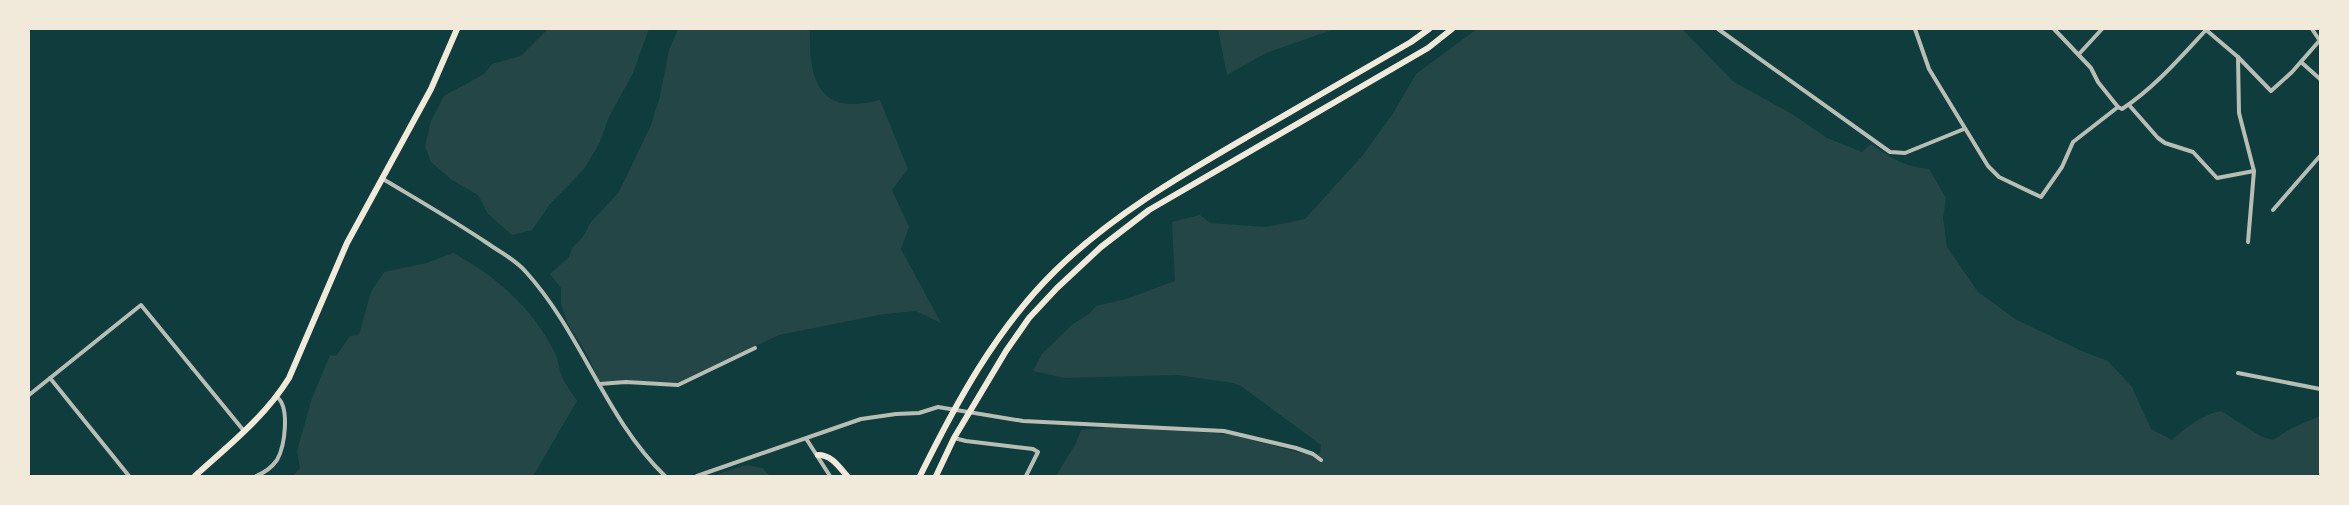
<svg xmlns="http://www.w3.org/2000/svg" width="2349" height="505" font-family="Manrope,sans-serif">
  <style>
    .green { fill: #244646 }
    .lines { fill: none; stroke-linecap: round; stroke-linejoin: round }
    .minor { stroke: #b8beb3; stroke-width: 4 }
    .trunk { stroke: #f1e9da; stroke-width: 6 }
  </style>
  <rect width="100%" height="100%" fill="#0f3d3e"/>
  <!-- green -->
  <g class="green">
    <polygon points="548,29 649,29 633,73 609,117 600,142 584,169 550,204 532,230 512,235 488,214 478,195 452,180 431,162 425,146 431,121 444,96 484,74 492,64 521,56"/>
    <path d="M678,29H810C809,60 811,106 854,104C862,104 872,102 880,100L908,169L892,190L909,227L901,249L941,323L916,311L884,314L779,335L679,382L599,381L588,356L567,322L561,304V288L550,274L569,257L572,248L583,237L591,222L619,192L651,125L660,96L669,50Z"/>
    <polygon points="1218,29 1335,29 1266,53 1227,75"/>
    <path d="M1477,29H1682L1734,82L1792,114L1827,138L1862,152L1871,144C1890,158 1906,167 1929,169L1946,198L1943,218L1947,247L1978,292L2017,320L2082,351L2108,361L2132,387L2151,429L2172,440C2187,427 2201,415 2221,411L2262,437L2273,440L2292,428L2320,416V476H1056L1076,443L1081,430L1126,426L1233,435L1313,456L1320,453L1321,445L1241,386L1233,383L1178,375L1065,378L1033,371L1042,354L1073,324L1089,314L1096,306L1126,299L1175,281L1172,222L1200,215L1210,223L1266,227L1305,219L1363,155L1392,115L1416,74Z"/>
    <path d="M453,253C496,276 533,308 555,353C559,361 559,371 563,379C567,386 572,394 577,401L533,476H293L300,468L297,451L312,398L330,355L336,356L350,336L359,335L371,292L384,272L427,263Z"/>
    <polygon points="747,465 762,468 770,476 711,476"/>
  </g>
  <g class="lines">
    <!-- minor -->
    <g class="minor">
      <polyline points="1718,29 1890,152 1905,153 1964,129"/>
      <path d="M1915,29L1929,69L1988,166L1999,177L2041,197L2062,167L2073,142L2118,107L2122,109C2154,88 2180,58 2206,30"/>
      <polyline points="2054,29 2091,68 2098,82 2118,107"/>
      <polyline points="2205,29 2238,57 2271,91 2292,72 2320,40"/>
      <polyline points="2312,29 2320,41"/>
      <polyline points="2079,54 2102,29"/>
      <polyline points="2238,57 2239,113 2254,171 2248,242"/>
      <polyline points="2301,62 2320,79"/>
      <polyline points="2129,105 2158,138 2165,143 2193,152 2217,178 2254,171"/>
      <path d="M383,179C418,200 453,220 487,243C500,252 516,260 526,272C582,334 605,418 665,476"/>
      <polyline points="2273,210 2320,156"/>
      <polyline points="2238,373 2320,389"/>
      <polyline points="50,378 129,476"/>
      <polyline points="599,384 626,382 678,385 755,348"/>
      <polyline points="29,395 141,305 244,431"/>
      <polyline points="954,438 966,441 1033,449 1038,452 1026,476"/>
      <polyline points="807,440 830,476"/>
      <path d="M256,476C264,473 272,467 277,460C285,446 290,407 277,397"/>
      <polyline points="697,476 861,419 896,414 919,413 938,407 1023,421 1224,431 1296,448 1313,454 1321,460"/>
    </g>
    <!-- trunk -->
    <g class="trunk">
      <path d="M818,455C832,455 839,467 847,476"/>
      <path d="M195,476C228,446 265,417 289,378L347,243L431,89L457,29"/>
      <path d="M920,476C956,403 996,329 1055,271C1111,216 1180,176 1247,137C1302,105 1356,74 1411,42L1429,29"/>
      <polyline points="936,476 954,438 1006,351 1029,318 1057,288 1101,247 1149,210 1428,48 1452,29"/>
    </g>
  </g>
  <!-- border -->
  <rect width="2349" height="505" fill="none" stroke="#f1e9da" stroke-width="60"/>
</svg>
